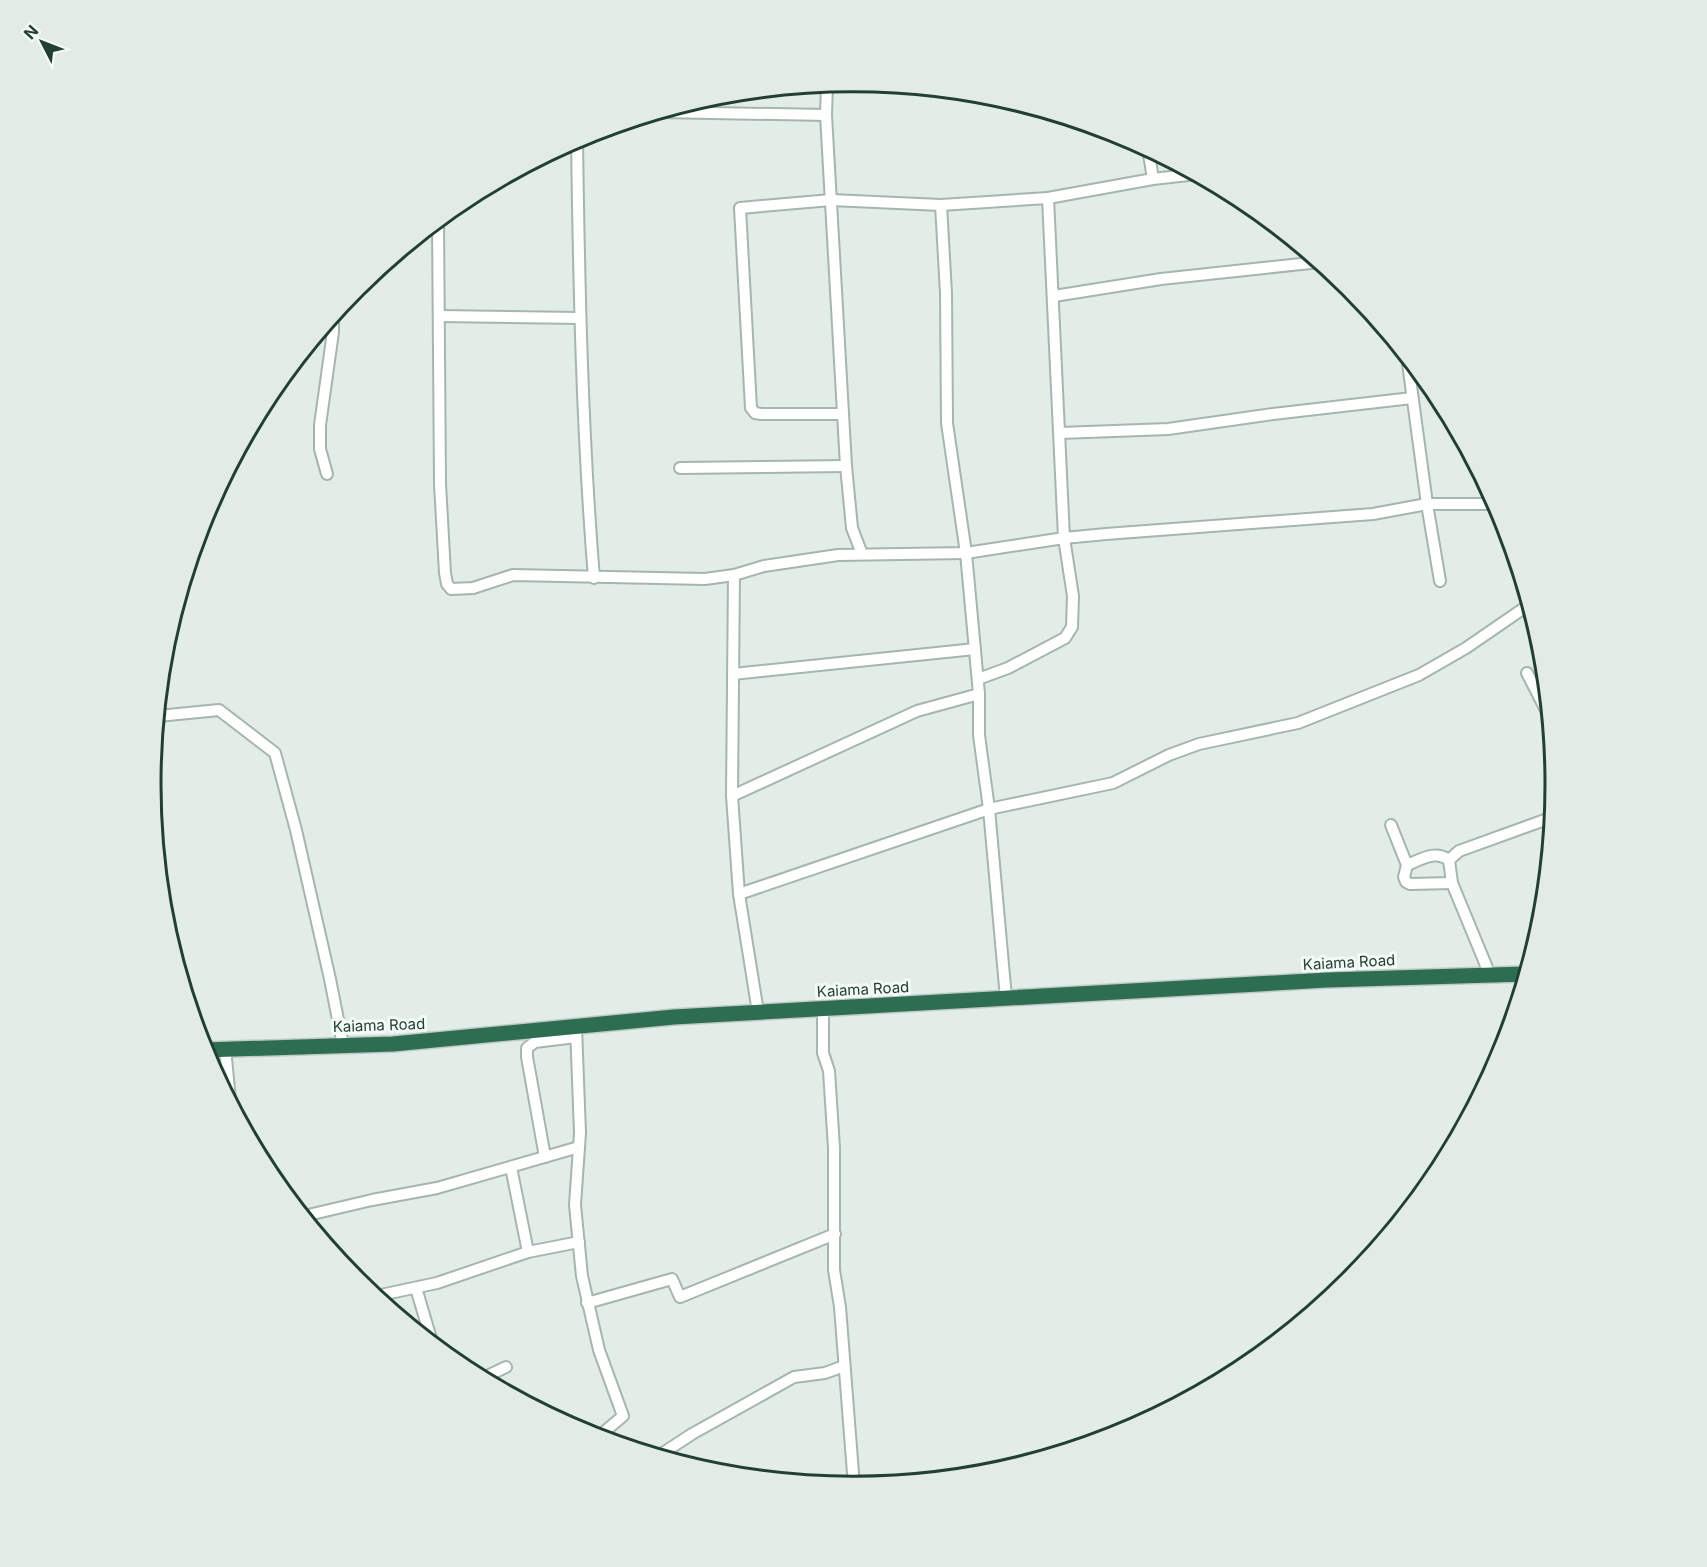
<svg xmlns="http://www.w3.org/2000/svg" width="1707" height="1567" font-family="Inter,sans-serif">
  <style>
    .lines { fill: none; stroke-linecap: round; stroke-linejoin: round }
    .minor-casing { stroke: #a5b6ad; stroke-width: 14 }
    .highway-casing { stroke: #c1cac5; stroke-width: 18 }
    .minor { stroke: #fff; stroke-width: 10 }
    .highway { stroke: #2d6d51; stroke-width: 15 }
    .labels { text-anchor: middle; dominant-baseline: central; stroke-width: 6; stroke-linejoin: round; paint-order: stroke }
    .street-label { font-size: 15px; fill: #224031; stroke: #f4faf6 }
    .rim { fill: none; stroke: #224031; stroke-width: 3 }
  </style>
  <rect width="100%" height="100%" fill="#e3ede7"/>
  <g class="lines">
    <!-- minor casing -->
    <g class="minor-casing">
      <g id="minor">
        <polyline points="827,84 826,115 846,466 852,528 862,554"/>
        <polyline points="659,112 826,115"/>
        <path d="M577,139C579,285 582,432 594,578"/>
        <polyline points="1148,148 1153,179"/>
        <polyline points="941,205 946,293 947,423 966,553 979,694 979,735 989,809 1006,998"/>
        <polyline points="438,220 440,484 445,573 447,584 451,589 473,588 513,575 705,579 734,575 764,566 838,555 966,553 1064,538 1106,534 1373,514 1427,504 1497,504"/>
        <polyline points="1054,296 1161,279 1320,262"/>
        <polyline points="439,316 579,318"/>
        <polyline points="1407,356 1427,504 1440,581"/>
        <polyline points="842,414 761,414 755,413 751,408 740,208 831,200 941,205 1048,198 1153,179 1197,174"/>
        <polyline points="1060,433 1168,429 1273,414 1412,398"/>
        <polyline points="680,468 846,466"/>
        <polyline points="327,474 320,449 320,425 333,332 333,316"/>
        <polyline points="734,575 732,796 739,894 758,1012"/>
        <polyline points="1527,673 1549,716"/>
        <polyline points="733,674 975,649"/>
        <polyline points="978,679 1008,668 1065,638 1072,627 1073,596 1064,538 1048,198"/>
        <polyline points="158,716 219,710 275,753 296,830 330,979 343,1045"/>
        <polyline points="732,796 917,711 979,694"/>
        <polyline points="1391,825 1407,865 1404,877 1406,882 1410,884 1452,883"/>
        <path d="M1407,865C1422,859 1435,850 1449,860"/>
        <polyline points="739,894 989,809 1113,783 1169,755 1199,744 1298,723 1419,675 1466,648 1530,604"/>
        <polyline points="1490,975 1452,883 1449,860 1459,851 1553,817"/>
        <polyline points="823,1010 823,1053 829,1071 834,1148 834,1270 840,1307 854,1486"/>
        <polyline points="576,1027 580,1133 575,1205 582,1276 599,1350 623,1416 604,1432"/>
        <polyline points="225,1048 230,1100"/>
        <polyline points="545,1157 527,1057 527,1048 535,1042 576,1037"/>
        <polyline points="511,1167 528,1252"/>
        <polyline points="304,1216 372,1200 437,1188 579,1147"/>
        <polyline points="416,1288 432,1342"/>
        <polyline points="376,1296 437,1283 528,1252 579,1242"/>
        <polyline points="587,1303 672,1279 680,1297 835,1234"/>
        <polyline points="483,1378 506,1367"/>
        <polyline points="660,1455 692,1434 794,1377 825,1373 844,1366"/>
      </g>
    </g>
    <!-- highway casing -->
    <g class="highway-casing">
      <polyline id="highway" points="204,1050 393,1044 674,1017 1327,980 1526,974"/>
    </g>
    <!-- minor -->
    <use href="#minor" class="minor"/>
    <!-- highway -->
    <use href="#highway" class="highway"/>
  </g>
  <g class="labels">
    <!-- street labels -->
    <g class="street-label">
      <text transform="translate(1349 962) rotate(-3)">Kaiama Road</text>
      <text transform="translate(863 989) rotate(-3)">Kaiama Road</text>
      <text transform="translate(379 1025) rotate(-2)">Kaiama Road</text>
    </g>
  </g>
  <!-- crop -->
  <path d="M0 0H1707V1567H0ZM161 784a692 692 0 1 1 1384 0a692 692 0 1 1-1384 0Z" fill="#e3ebe6" fill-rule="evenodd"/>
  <path class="rim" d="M161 784a692 692 0 1 1 1384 0a692 692 0 1 1-1384 0Z"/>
  <!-- north arrow -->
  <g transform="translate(42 42) rotate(312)" stroke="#f4faf6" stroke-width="4.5" paint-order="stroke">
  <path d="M0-4.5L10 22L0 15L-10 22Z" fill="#224031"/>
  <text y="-9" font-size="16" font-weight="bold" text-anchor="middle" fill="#224031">N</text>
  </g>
</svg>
